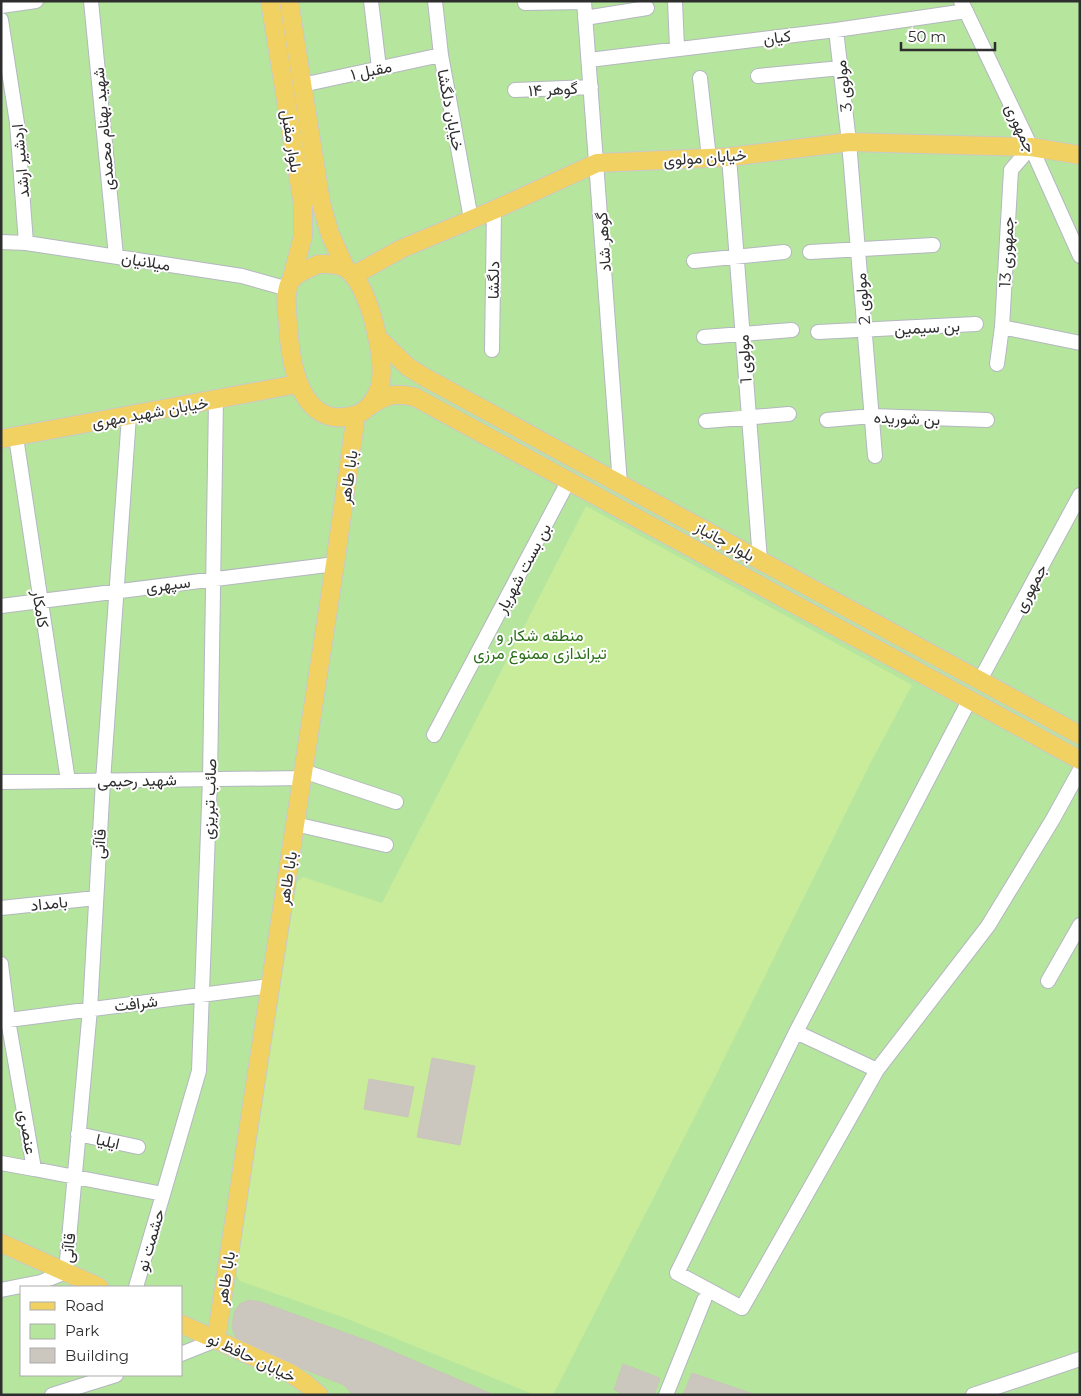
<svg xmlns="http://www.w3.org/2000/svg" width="1081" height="1396" font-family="Montserrat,Vazirmatn,sans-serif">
<rect width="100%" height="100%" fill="#efe9e1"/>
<path fill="#b6e59e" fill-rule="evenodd" d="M 1,1 L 1080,1 L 1080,1395 L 1,1395 ZM 21,1287 L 181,1287 L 181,1375 L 21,1375 Z"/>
<path fill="#c9ec9a" d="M 586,506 L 912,685 L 871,762 L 713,1081 L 553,1395 L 535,1395 L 345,1318 L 240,1281 L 235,1272 L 271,1037 L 297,882 L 303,877 L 382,903 Z"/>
<path fill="#cbc7bf" stroke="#cbc5ba" d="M 432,1058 L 475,1066 L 460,1145 L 417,1137 Z
M 369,1079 L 414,1087 L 408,1117 L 364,1109 Z
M 249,1300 L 261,1302 L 373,1343 L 494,1395 L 353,1395 L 344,1385 L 253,1349 L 237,1340 L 232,1328 L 234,1312 L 240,1304 Z
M 623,1364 L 660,1378 L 654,1395 L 619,1395 L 620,1392 L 614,1390 Z
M 692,1373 L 756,1395 L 683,1395 Z"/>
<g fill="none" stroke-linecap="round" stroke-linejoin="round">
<defs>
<path id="minor" d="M 91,1 L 116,256
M 371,1 L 379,68
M 435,1 L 441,55 L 471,219
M 584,1 L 620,484
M 675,1 L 677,48
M 961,1 L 1031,147 L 1080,256
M 525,3 L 584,2
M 1,6 L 36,1
M 585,18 L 647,8
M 1,20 L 17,123 L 26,243
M 836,30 L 849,142 L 875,456
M 589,60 L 836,30 L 966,11
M 758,76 L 841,68
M 700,78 L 709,158
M 302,85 L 441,55
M 515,90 L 591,87
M 729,157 L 760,560
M 1,242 L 26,243 L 242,276 L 288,289
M 810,252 L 933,245
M 694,261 L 784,252
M 1002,327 L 1080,343
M 818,332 L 976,324
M 704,337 L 792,330
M 492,350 L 494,210
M 997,364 L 1002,327 L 1011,170 L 1031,147
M 827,420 L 872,416 L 987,420
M 706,421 L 789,414
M 16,437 L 68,781
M 1,606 L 335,564
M 980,680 L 1080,495
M 434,735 L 569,480
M 303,771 L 396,802
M 1,782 L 302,778
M 295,824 L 386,845
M 1,908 L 96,898
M 1,964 L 8,1020 L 34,1169 L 163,1194
M 1048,981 L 1080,925
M 1,1021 L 270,986
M 796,1032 L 877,1070 L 742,1308 L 677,1273 L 796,1032 L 970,699
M 877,1070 L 988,926 L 1053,819 L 1080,770
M 78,1134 L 138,1147
M 1,1163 L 34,1169
M 136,1287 L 199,1071 L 210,779 L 216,400
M 1,1290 L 41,1282 L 66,1272 L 90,1009 L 103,781 L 129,416
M 181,1354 L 216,1340
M 52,1395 L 116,1375
M 666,1395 L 704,1300
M 973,1395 L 1080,1359"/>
<path id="major" d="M 270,1 L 303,205 L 303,236 L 291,281
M 289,1 L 321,203 L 330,234 L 345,267
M 319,264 C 327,264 337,263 345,268 C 368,281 385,355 381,380 C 380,394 368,412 355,415 C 300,431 290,362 288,324 C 287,312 284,294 290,282 C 295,273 310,268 319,264 Z
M 354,275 L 401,249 L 494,210 L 597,163 L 729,157 L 849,142 L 1031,147 L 1080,155
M 377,337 L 408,367 L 426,378 L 1080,735
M 368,407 C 386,395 394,392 415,397 L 1080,760
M 1,439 L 298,384
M 1,1243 L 99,1287
M 181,1324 L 290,1373 L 305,1383 L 319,1395
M 216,1340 L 335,564 L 356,415"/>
</defs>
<use href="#minor" stroke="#b4b7c1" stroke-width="16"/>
<use href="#major" stroke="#c9c9c9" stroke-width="20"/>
<use href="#minor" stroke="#fff" stroke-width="14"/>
<use href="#major" stroke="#f2d163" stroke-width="18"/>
</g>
<g text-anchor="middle" stroke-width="4" stroke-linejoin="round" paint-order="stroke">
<g font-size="16" fill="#2e2e2e" stroke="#fff">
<text transform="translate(777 37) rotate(-7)" y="6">کیان</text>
<text transform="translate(371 70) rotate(-12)" y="6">مقبل ۱</text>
<text transform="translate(843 86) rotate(-97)" y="6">مولوی 3</text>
<text transform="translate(553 89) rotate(-3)" y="6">گوهر ۱۴</text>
<text transform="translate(451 110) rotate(79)" y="6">خیابان دلگشا</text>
<text transform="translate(1021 128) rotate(65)" y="6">جمهوری</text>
<text transform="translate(103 129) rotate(-95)" y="6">شهید بهنام محمدی</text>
<text transform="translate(292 141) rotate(81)" y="6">بلوار مقبل</text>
<text transform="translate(705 157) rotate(-4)" y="6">خیابان مولوی</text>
<text transform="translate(20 161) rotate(-95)" y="6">اردشیر ارشد</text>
<text transform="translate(603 242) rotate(-94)" y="6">گوهر شاد</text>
<text transform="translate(1006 252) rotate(-87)" y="6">جمهوری 13</text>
<text transform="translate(146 261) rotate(9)" y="6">میلانیان</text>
<text transform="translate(493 280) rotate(-89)" y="6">دلگشا</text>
<text transform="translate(862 299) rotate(-95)" y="6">مولوی 2</text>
<text transform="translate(927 327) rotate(-3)" y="6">بن سیمین</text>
<text transform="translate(744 359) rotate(-94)" y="6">مولوی 1</text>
<text transform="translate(150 412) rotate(-10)" y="6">خیابان شهید مهری</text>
<text transform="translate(907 418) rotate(2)" y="6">بن شوریده</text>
<text transform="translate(348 477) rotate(-82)" y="6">بابا طاهر</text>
<text transform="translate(725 541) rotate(29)" y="6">بلوار جانباز</text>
<text transform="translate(523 568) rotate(-62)" y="6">بن بست شهریار</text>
<text transform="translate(168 584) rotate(-7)" y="6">سپهری</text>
<text transform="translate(1030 588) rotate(-62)" y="6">جمهوری</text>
<text transform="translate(41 609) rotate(81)" y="6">کامکار</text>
<text transform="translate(137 780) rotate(-1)" y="6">شهید رحیمی</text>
<text transform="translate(209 799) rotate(-88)" y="6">صائب تبریزی</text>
<text transform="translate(99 844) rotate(-87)" y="6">قاآنی</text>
<text transform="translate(287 878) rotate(-81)" y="6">بابا طاهر</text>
<text transform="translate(49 903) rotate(-6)" y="6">بامداد</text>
<text transform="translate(136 1003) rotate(-7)" y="6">شرافت</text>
<text transform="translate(28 1132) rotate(80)" y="6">عنصری</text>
<text transform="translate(108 1141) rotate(13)" y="6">ایلیا</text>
<text transform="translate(150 1240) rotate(-74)" y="6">حشمت نو</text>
<text transform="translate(68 1248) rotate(-85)" y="6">قاآنی</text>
<text transform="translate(225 1278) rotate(-81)" y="6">بابا طاهر</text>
<text transform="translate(252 1357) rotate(25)" y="6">خیابان حافظ نو</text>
</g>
<g font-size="16" fill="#2c6e1b" stroke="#fff">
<text x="540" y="641">منطقه شکار و<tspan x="540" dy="18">تیراندازی ممنوع مرزی</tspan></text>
</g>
</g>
<rect width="1081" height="1396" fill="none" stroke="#2e2e2e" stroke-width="5"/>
<rect x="20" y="1286" width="162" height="90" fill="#ffffff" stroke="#ababab"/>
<rect x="30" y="1302" width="25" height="8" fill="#f2d163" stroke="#ababab"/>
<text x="65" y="1311" font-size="15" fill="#2e2e2e">Road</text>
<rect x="30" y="1324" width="25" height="15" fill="#b6e59e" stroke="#ababab"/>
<text x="65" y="1336" font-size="15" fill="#2e2e2e">Park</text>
<rect x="30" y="1348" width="25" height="15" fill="#cbc7bf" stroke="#ababab"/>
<text x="65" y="1361" font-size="15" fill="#2e2e2e">Building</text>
<path d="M901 42v8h94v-8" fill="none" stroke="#2e2e2e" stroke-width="2.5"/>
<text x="908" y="42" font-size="15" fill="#2e2e2e" stroke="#ffffff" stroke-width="4" paint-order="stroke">50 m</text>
</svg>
